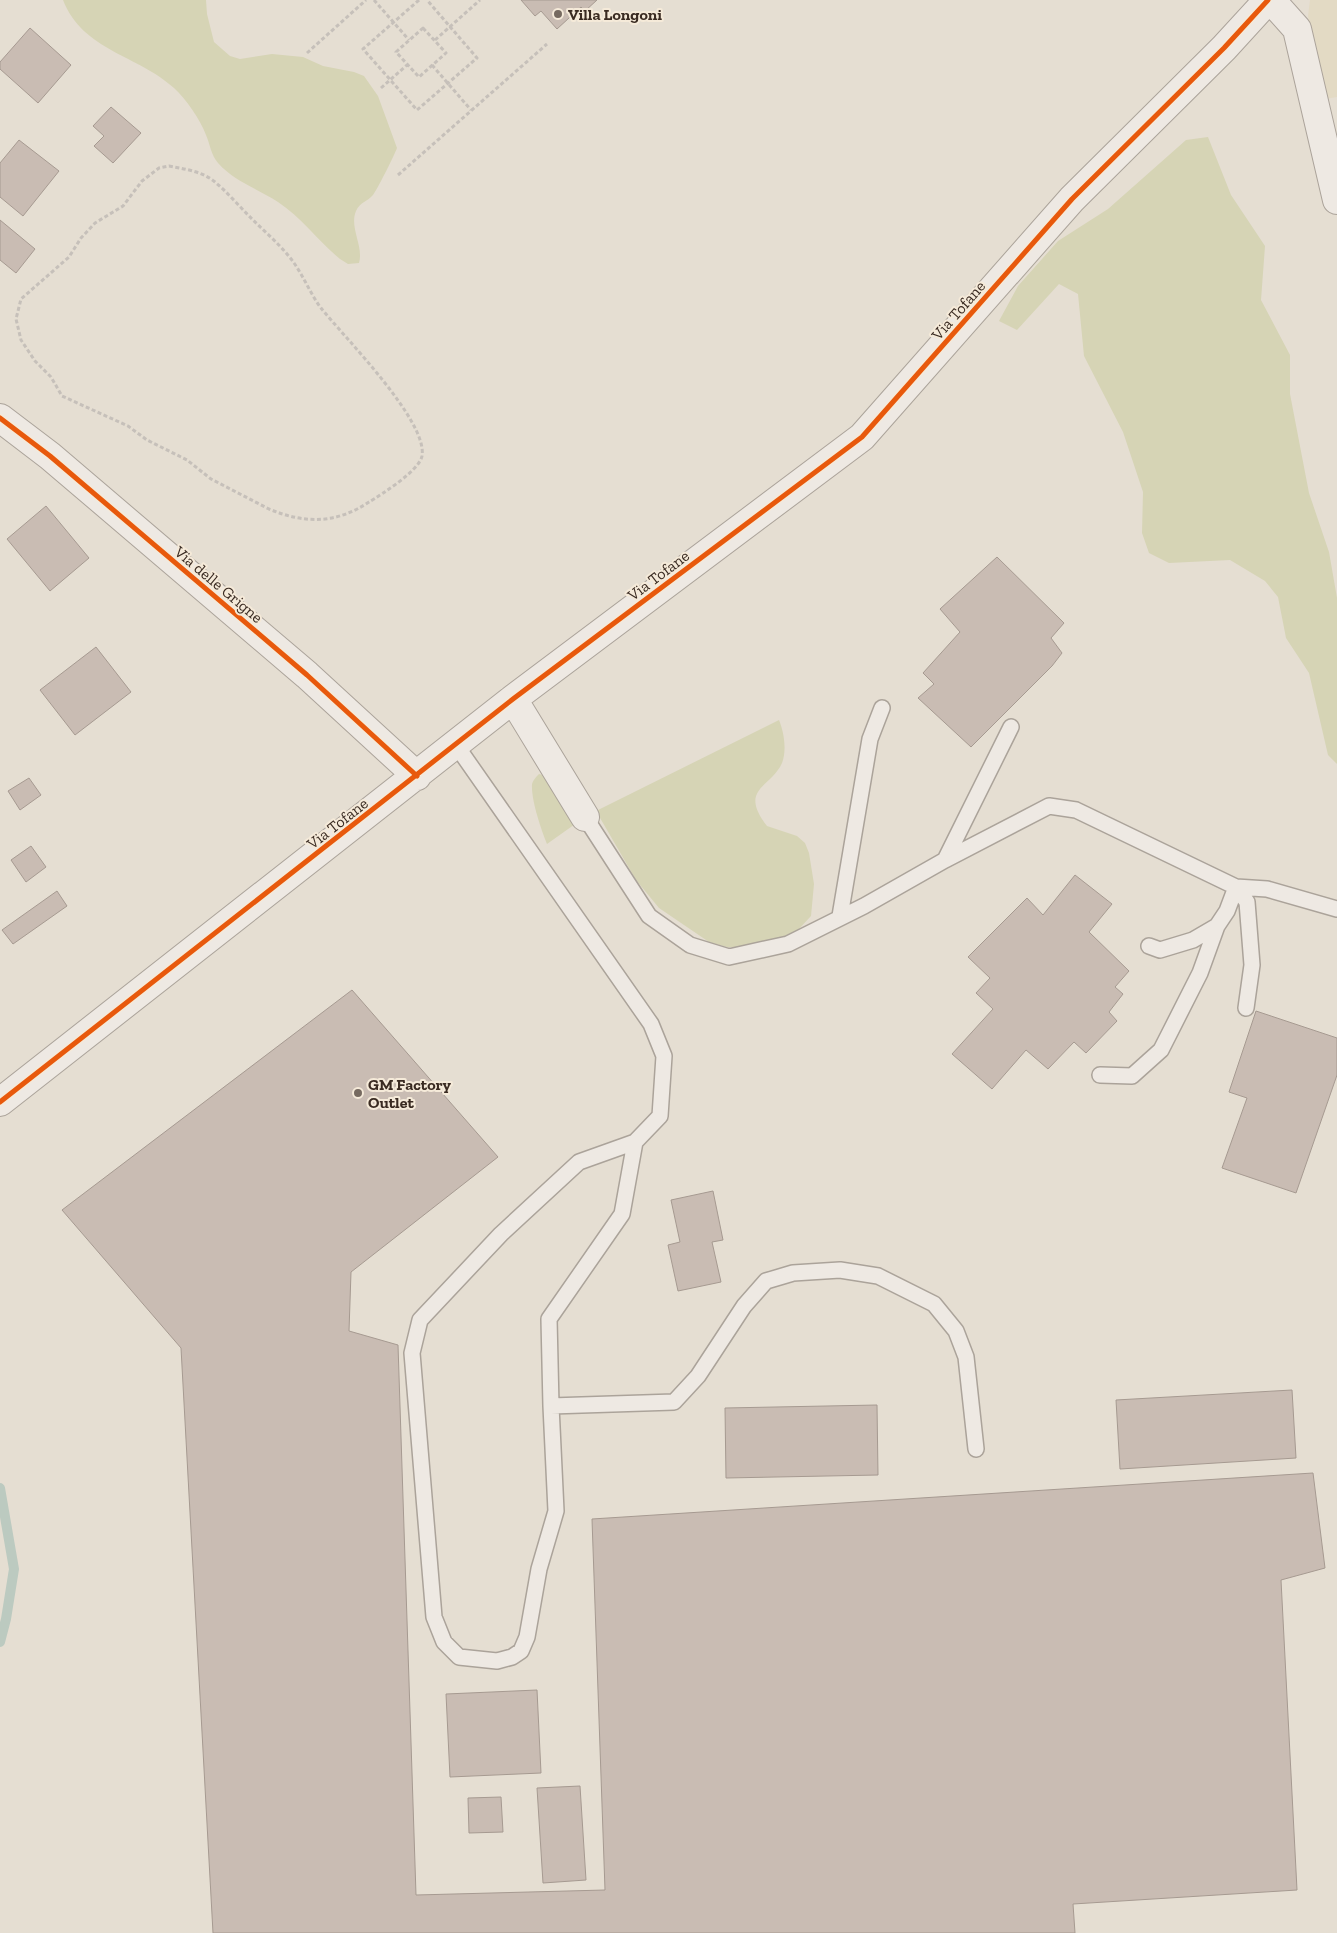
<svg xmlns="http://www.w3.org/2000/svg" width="1337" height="1933" font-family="'Zilla Slab',serif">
<rect width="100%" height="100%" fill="#e5ded2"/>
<path fill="#e3dac4" d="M 1310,0 L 1337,0 L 1337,97 L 1325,99 L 1308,16 Z"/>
<path fill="#d6d4b5" d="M 63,0 L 206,0 L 207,14 L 214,42 L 230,56 L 240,59 L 272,54 L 303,57 L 323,66 L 354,72 L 364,76 L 378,96 L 397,148 C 395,154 376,192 373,195 C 367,202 360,202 356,211 C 349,228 364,246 359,263 L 348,264 L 340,259 C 318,241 302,218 278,202 C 257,188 235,182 218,163 C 211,155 210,144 206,135 C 200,119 186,99 174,88 C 138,55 83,51 63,0 Z
M 1208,137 L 1231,195 L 1265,246 L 1261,300 L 1290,355 L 1290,394 L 1309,493 L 1329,552 L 1337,598 L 1337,764 L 1328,755 L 1309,673 L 1286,638 L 1278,597 L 1265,581 L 1230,560 L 1169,563 L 1149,553 L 1142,533 L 1143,492 L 1123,432 L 1084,356 L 1078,294 L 1059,284 L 1017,330 L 999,321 L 1018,286 L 1058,241 L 1108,209 L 1186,140 Z
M 779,720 C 784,732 787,750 782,763 C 771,788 738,788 767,826 L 797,836 L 805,843 L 809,853 L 814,884 L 811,916 L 797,931 L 778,940 L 738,947 L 727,947 L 709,942 L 659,908 L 636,880 L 596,811 Z
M 539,774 L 549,777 L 572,823 L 578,822 L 547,844 C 541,829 531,800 532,784 C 533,780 536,777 539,774 Z"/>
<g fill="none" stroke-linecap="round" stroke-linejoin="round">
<path stroke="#bccac0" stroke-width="10" d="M 0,1488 L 14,1569 L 6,1619 L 0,1642"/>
</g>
<path fill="#c9bcb3" stroke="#a69a91" d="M 521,0 L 597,0 L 585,11 L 581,7 L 557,29 L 541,11 L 535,16 Z
M 30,28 L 71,65 L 38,103 L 0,69 L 0,62 Z
M 111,107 L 141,133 L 113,163 L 94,146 L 104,136 L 93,126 Z
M 19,140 L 59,171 L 23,216 L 0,197 L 0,163 Z
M 0,220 L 35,249 L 16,273 L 0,260 Z
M 46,506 L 89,558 L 50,591 L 7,539 Z
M 997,557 L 1064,623 L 1051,638 L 1062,653 L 1052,666 L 971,747 L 918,698 L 934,684 L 923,673 L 960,632 L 940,609 Z
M 96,647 L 131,692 L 75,735 L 40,690 Z
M 29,778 L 41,795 L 20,810 L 8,791 Z
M 31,846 L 46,867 L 26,882 L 11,860 Z
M 1075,875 L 1112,904 L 1089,932 L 1129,971 L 1115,987 L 1123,994 L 1109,1012 L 1117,1021 L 1086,1053 L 1074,1042 L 1048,1069 L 1026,1050 L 992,1089 L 952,1054 L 993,1009 L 976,993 L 990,978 L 968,957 L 1027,898 L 1043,915 Z
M 57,891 L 67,906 L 13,944 L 2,930 Z
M 352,990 L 498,1157 L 351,1272 L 349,1331 L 398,1345 L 416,1895 L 605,1890 L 592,1519 L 1313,1473 L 1325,1568 L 1281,1580 L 1297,1890 L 1073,1904 L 1075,1933 L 213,1933 L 181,1348 L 62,1210 Z
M 1256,1011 L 1337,1038 L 1337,1075 L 1296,1193 L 1222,1168 L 1247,1098 L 1229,1092 Z
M 713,1191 L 723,1240 L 712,1242 L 721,1282 L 678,1291 L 668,1245 L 680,1242 L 671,1200 Z
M 1292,1390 L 1296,1458 L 1120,1469 L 1116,1400 Z
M 877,1405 L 878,1475 L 726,1478 L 725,1408 Z
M 537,1690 L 541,1773 L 450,1777 L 446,1694 Z
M 580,1786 L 586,1880 L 543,1883 L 537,1788 Z
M 501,1797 L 503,1832 L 469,1833 L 468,1798 Z"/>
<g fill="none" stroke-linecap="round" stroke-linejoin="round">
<defs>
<path id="service" d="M 456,745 L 651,1024 L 664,1056 L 660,1116 L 635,1142 L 579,1162 L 501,1234 L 420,1320 L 412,1353 L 434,1617 L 444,1642 L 459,1657 L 497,1661 L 512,1657 L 521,1651 L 527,1637 L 539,1569 L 556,1511 L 551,1406
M 585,817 L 649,916 L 690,945 L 729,957 L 788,944 L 864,906 L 945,860 L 1049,806 L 1076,810 L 1236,887 L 1247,902 L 1252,965 L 1246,1008
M 945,860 L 1011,727
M 1236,887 L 1267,889 L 1337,909
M 840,916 L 870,739 L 882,708
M 1149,946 L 1160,950 L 1193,940 L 1217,926 L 1227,911 L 1236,887
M 1100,1075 L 1132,1076 L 1161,1050 L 1200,973 L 1217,926
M 635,1142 L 622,1214 L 549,1319 L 551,1406 L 674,1402 L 698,1376 L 744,1306 L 766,1281 L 793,1273 L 840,1270 L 878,1276 L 934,1304 L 956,1331 L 966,1357 L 976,1449"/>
<path id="minor" d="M 1271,0 L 1297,29 L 1337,200
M 0,418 L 50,456 L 307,675 L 417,776
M 513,699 L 585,817
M 0,1102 L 513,699 L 862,437 L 1072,199 L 1224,48 L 1268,0"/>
</defs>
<use href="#service" stroke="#aba39a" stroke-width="18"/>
<use href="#minor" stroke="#aba39a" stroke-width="30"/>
<path stroke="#c6c0ba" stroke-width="3" stroke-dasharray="4 2.5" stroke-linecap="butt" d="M 374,0 L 409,40
M 419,0 L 363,49 L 417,110 L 477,58 L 427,0
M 423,28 L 446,53 L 419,77 L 396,52 Z
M 435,40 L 480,0
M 307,53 L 366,0
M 432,65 L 471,110
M 381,88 L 407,65
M 169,166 C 184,169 202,171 215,182 C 228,193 240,207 252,219 C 266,233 282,246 294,263 C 304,277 311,295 321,308 C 344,337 428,421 422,456 C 419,471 382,494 369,502 C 336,524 305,524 269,509 L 211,479 L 187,460 L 147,440 L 128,426 L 62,396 L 51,377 L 35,361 L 21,340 L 16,319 L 21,299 L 69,257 L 81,238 L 95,223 L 123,206 L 142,181 L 159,168 Z
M 398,175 L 547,44"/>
<use href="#service" stroke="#eee9e3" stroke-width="15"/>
<use href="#minor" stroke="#eee9e3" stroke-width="28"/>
<defs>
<path id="cycleway" d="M 0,418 L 50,456 L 307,675 L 417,776
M 0,1102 L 513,699 L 862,437 L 1072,199 L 1224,48 L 1268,0"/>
</defs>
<use href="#cycleway" stroke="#f5ead9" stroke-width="8"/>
<use href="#cycleway" stroke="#e8590c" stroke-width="5"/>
</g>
<g fill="#766a60" stroke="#f5ead9" stroke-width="2">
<circle cx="558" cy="14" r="5"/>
<circle cx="358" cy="1093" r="5"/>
</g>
<g text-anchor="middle" stroke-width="4" stroke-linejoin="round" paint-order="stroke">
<g font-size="16" font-weight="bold" fill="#3a2b22" stroke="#f5ead9" text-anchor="start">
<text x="568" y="20">Villa Longoni</text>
<text x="368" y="1090">GM Factory<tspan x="368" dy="18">Outlet</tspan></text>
</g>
<g font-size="16" fill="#3a2b22" stroke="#f5ead9">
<text transform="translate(958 310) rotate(-49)" y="6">Via Tofane</text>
<text transform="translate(658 575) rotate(-37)" y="6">Via Tofane</text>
<text transform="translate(219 584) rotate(40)" y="6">Via delle Grigne</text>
<text transform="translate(337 823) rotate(-38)" y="6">Via Tofane</text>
</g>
</g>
</svg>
